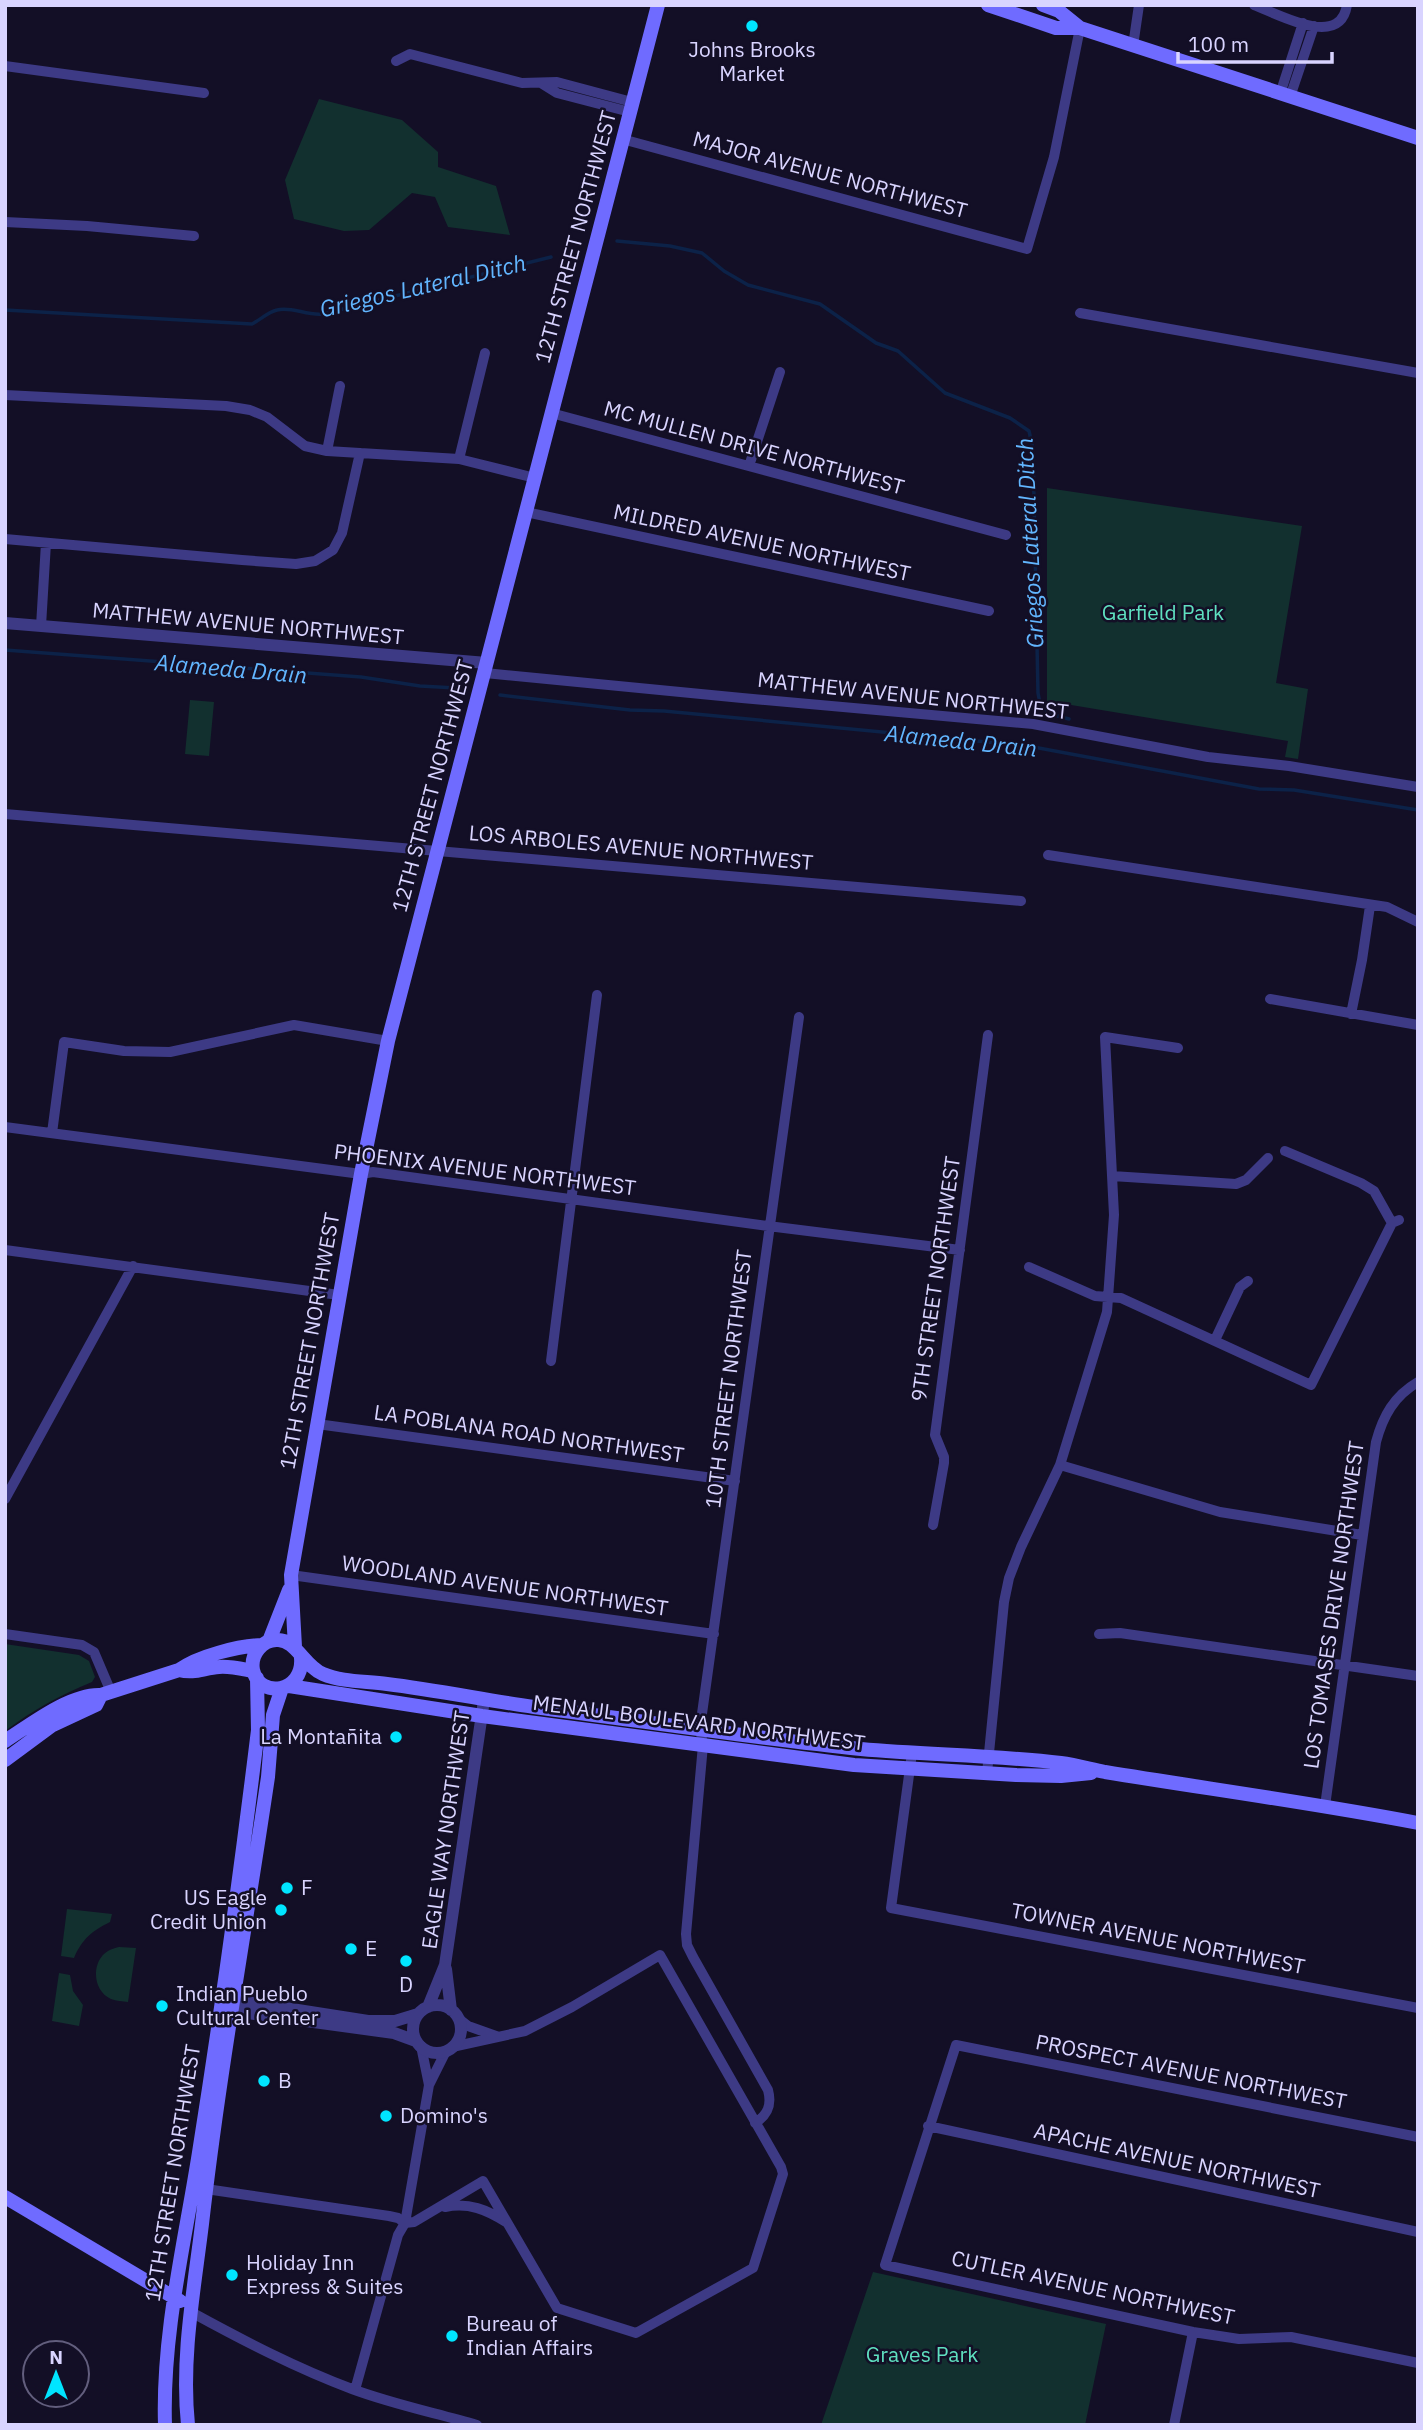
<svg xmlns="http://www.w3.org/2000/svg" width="1423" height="2430" font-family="'IBM Plex Sans',sans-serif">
<rect width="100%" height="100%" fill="#130f26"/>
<path fill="#12302f" d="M 319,99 L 402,120 L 438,152 L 438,167 L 496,186 L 510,235 L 448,227 L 435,197 L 412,193 L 369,230 L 344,231 L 294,219 L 285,180 Z
M 1047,488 L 1302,526 L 1276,683 L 1308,689 L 1298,759 L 1285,757 L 1288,741 L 1047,701 Z
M 190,700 L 214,702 L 209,756 L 185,754 Z
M 5,1644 L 79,1655 L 89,1661 L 95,1677 L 92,1682 C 60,1695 33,1710 5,1731 Z
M 67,1909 L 112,1914 L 110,1922 C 92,1931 82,1939 74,1958 L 61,1956 Z
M 119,1947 L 136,1948 L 128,2002 C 123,2001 116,2001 111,1999 C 92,1991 91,1961 108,1951 C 111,1949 115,1948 119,1947 Z
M 59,1973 L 70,1975 L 73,1991 L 83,2005 L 79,2026 L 52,2021 Z
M 873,2272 L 1106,2324 L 1085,2425 L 821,2425 Z"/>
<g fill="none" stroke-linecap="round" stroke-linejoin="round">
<path stroke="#0c2248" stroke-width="3.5" d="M 617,241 L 670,246 L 702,253 L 724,271 L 748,285 L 820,304 L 876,343 L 898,351 L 945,393 L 1010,418 L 1029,431 L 1033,449 L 1038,693 L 1041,709 L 1050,714 L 1069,719
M 5,310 L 252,324 C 260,320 268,312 277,310 C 291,306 307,316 323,314 L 551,257
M 5,650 L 361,677 L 420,686 L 456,688
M 500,695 L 630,710 L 664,711 L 1028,746 L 1259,789 L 1294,790 L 1418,810"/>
<path stroke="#3d3a85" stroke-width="10" d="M 1254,5 C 1280,15 1340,49 1347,5
M 1133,46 L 1139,5
M 396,61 L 410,54 L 522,83 L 557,82 L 632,102
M 5,66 L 204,93
M 541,83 L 557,93 L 630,112
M 1280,94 L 1303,23
M 1290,97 L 1314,26
M 622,139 L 1027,249 L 1054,157 L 1080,28
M 5,222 L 87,226 L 194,236
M 1080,313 L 1418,373
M 5,395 L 226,406 L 250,410 L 267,417 L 305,446 L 327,451 L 459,459 L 535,478
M 551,413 L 1006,535
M 327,451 L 340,386
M 459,459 L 485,353
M 749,466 L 780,372
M 526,512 L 989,611
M 5,539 L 242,560 L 296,564 L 315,561 L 333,550 L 342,533 L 360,453
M 41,626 L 46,543
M 485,673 L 742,698 L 1033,724 L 1208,757 L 1289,766 L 1418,787
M 5,814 L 1021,901
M 1048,855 L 1387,907 L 1418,922
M 1270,999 L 1418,1025
M 1351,1014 L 1362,960 L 1370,906
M 5,1127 L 361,1174 L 373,1172 L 768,1226 L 960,1250
M 52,1133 L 64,1042 L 124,1051 L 170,1052 L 294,1025 L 388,1041
M 1285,1151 L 1361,1183 L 1374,1191 L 1392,1223
M 1112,1176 L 1236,1184 L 1246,1180 L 1268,1158
M 5,1250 L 339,1295
M 1029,1267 L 1095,1296 L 1121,1298 L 1311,1385 L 1392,1223 L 1399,1220
M 1215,1340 L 1240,1287 L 1248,1281
M 551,1361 L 597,995
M 317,1424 L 735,1481
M 1060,1465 L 1220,1512 L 1362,1535
M 5,1499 L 133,1266
M 933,1525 L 944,1463 L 944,1457 L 935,1435 L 988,1035
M 291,1575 L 714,1634
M 5,1634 L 82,1645 L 94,1652 L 111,1692
M 1099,1634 L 1120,1633 L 1418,1676
M 912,1753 L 891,1908 L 1418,2008
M 987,1773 L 1004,1602 L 1009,1578 L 1021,1547 L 1060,1465 L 1107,1312 L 1114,1215 L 1105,1037 L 1178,1048
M 1325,1806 L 1376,1442 C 1383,1416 1394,1396 1418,1382
M 459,2019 L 468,2026 L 496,2036
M 421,2046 L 429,2085
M 755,2123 C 768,2115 772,2105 768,2090 L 693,1957 L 687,1945 L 686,1934 L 703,1745 L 700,1728 L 799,1017
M 928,2126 L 1418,2232
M 1418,2137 L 956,2045 L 885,2265 L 1193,2332 L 1239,2339 L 1291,2337 L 1418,2363
M 206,2189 L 389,2216 L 398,2218 L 405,2223 L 414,2222 L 483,2181 L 557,2308 L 636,2333 L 753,2268 L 783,2174 L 781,2167 L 660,1955 L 572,2007 L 525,2031 L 452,2047
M 445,2207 C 469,2202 487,2210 506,2222
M 191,2312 C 244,2341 296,2368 352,2389 C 392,2404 436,2413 477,2425
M 355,2390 L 398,2235 L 405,2223 L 429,2085 L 446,2051
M 1174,2425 L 1193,2332"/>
<path stroke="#3d3a85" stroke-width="12" d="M 5,623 L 487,663
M 446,1969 L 451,2010
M 224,2003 L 234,2000 L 368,2021 L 395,2021 L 418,2014
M413 2029a24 24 0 1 1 48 0a24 24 0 1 1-48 0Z
M 224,2006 L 232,2011 L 394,2033 L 416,2041
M 428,2007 L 445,1965 L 484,1700"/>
<path stroke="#6f6bff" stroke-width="14" d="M 988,5 L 1056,28 L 1080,28 L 1418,138
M 1043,5 L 1059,11 L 1080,28
M 269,1641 L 289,1590
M 295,1647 L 291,1575 L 361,1174 L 388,1041 L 658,5
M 301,1658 C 304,1692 260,1700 253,1670 C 250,1654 263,1639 278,1640 C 296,1640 304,1666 323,1674 C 342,1682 366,1681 387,1684 C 436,1690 485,1700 534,1707 C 643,1721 752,1738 861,1749 C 927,1755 995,1755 1061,1763 C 1076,1765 1090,1769 1105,1772 C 1209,1789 1314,1803 1418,1823
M 179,1670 C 194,1674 204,1668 219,1667 C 230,1666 242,1669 253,1671
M 289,1686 L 482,1716 L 854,1765 L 1016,1775 L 1061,1776 L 1091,1773
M 5,1741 C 30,1725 71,1693 101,1695 L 179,1670 C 198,1656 238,1646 262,1645
M 5,1760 L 51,1726 L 96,1705 L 101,1695
M 5,2197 L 180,2301
M 165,2425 C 162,2331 186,2238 200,2146 C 222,2008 241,1869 258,1730 L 257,1678
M 188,2425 C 181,2358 194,2290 202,2224 C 219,2074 246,1926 268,1777 L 273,1715 L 282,1688"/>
</g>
<g fill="#00e5ff" stroke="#130f26" stroke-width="2.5">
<circle cx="752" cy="26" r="7"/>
<circle cx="396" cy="1737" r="7"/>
<circle cx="287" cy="1888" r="7"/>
<circle cx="281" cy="1910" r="7"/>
<circle cx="351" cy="1949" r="7"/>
<circle cx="406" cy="1961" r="7"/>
<circle cx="162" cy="2006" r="7"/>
<circle cx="264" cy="2081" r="7"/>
<circle cx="386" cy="2116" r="7"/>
<circle cx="232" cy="2275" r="7"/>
<circle cx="452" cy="2336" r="7"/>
</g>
<g text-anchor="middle" stroke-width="5" stroke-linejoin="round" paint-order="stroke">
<g font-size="21" fill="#d9d4ff" stroke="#130f26" text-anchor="start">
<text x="752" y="57" text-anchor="middle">Johns Brooks<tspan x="752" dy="24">Market</tspan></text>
<text x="382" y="1744" text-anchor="end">La Montañita</text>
<text x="301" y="1895">F</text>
<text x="267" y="1905" text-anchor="end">US Eagle<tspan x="267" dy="24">Credit Union</tspan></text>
<text x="365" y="1956">E</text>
<text x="406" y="1992" text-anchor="middle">D</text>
<text x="176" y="2001">Indian Pueblo<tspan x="176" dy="24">Cultural Center</tspan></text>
<text x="278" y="2088">B</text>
<text x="400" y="2123">Domino's</text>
<text x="246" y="2270">Holiday Inn<tspan x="246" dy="24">Express &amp; Suites</tspan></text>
<text x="466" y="2331">Bureau of<tspan x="466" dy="24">Indian Affairs</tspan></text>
</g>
<g font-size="21" fill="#d9d4ff" stroke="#130f26">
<text transform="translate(830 175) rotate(15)" y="7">MAJOR AVENUE NORTHWEST</text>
<text transform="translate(576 237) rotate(-75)" y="7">12TH STREET NORTHWEST</text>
<text transform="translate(754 448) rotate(15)" y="7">MC MULLEN DRIVE NORTHWEST</text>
<text transform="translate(762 543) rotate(12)" y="7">MILDRED AVENUE NORTHWEST</text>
<text transform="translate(248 624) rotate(5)" y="7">MATTHEW AVENUE NORTHWEST</text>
<text transform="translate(913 696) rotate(6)" y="7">MATTHEW AVENUE NORTHWEST</text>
<text transform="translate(433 786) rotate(-75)" y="7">12TH STREET NORTHWEST</text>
<text transform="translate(641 848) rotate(5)" y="7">LOS ARBOLES AVENUE NORTHWEST</text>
<text transform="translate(485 1170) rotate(7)" y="7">PHOENIX AVENUE NORTHWEST</text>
<text transform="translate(936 1279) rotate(-82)" y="7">9TH STREET NORTHWEST</text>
<text transform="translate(310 1341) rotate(-80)" y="7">12TH STREET NORTHWEST</text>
<text transform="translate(729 1379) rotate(-83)" y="7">10TH STREET NORTHWEST</text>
<text transform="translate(529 1434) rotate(8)" y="7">LA POBLANA ROAD NORTHWEST</text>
<text transform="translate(505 1586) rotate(8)" y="7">WOODLAND AVENUE NORTHWEST</text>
<text transform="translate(1334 1605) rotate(-82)" y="7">LOS TOMASES DRIVE NORTHWEST</text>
<text transform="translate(699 1723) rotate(7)" y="7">MENAUL BOULEVARD NORTHWEST</text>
<text transform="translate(446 1830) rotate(-82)" y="7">EAGLE WAY NORTHWEST</text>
<text transform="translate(1158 1939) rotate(11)" y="7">TOWNER AVENUE NORTHWEST</text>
<text transform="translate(1191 2072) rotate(11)" y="7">PROSPECT AVENUE NORTHWEST</text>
<text transform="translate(1177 2161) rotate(12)" y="7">APACHE AVENUE NORTHWEST</text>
<text transform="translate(173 2173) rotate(-81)" y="7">12TH STREET NORTHWEST</text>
<text transform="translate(1093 2288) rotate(12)" y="7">CUTLER AVENUE NORTHWEST</text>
</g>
<g font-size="21" fill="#5fe0c0" stroke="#130f26">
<text x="1163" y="620">Garfield Park</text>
<text x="922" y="2362">Graves Park</text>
</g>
<g font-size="23" font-style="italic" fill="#62b6ff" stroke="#130f26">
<text transform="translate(423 286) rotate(-13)" y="8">Griegos Lateral Ditch</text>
<text transform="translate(1030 543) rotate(-93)" y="8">Griegos Lateral Ditch</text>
<text transform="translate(231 669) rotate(5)" y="8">Alameda Drain</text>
<text transform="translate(961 741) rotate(6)" y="8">Alameda Drain</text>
</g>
</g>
<rect width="1423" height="2430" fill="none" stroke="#d9d4ff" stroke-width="14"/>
<g transform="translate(56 2374)"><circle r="33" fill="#130f26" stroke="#625e7d" stroke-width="2"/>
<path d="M0-5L12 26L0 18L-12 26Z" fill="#00e5ff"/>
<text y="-10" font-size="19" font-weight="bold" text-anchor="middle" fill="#d9d4ff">N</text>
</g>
<path d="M1178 52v10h154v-10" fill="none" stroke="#d9d4ff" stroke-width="3.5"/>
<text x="1188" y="52" font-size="21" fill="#d9d4ff" stroke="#130f26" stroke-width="5" paint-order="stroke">100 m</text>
</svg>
